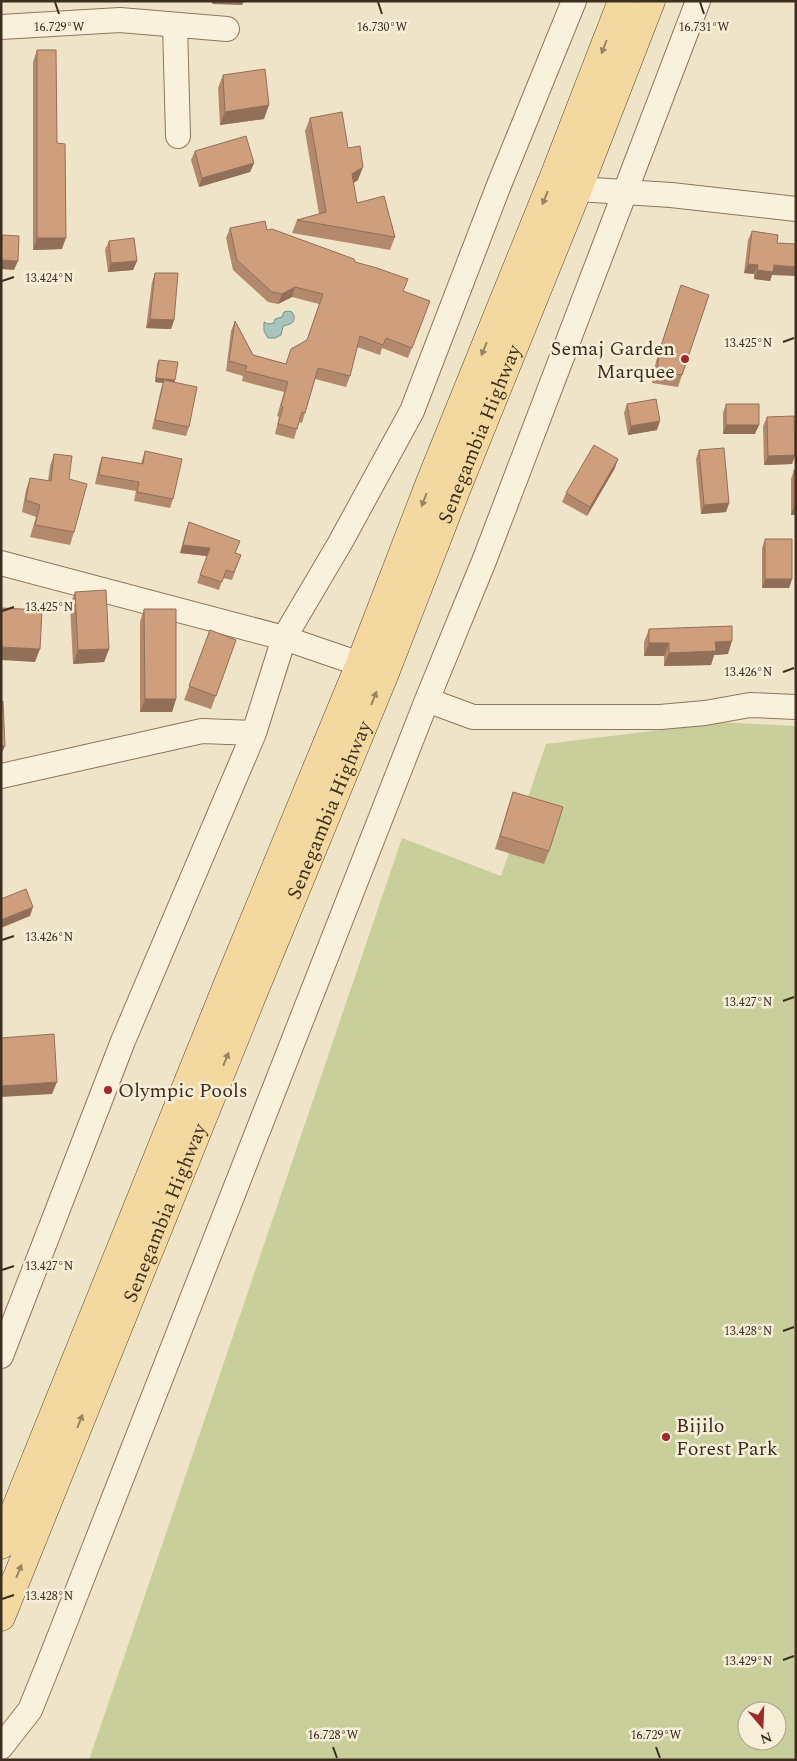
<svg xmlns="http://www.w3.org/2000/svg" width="797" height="1761" font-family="Spectral,serif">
<rect width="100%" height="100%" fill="#f0e4c8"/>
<path fill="#c9cf9b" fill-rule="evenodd" d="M 717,722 L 796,726 L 796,1760 L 89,1760 L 402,838 L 501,876 L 546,744 L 716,723 ZM 747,1711 L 777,1711 L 777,1741 L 747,1741 Z"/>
<path fill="#a9c4bc" stroke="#6f938a" d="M 288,311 L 292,312 L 294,316 C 295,324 290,324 283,326 L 281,335 L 275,338 L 268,338 L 264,331 L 264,322 L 268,324 L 274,323 L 275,319 L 282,317 L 284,312 Z"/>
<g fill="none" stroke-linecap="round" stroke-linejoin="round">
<defs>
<path id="minor" d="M 175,25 L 178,136
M 1,27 L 120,20 L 227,29
M 578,189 L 671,195 L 796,209
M 1,563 L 284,638 L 360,664
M 427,700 L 473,717 L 660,717 L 705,713 L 750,705 L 796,707
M 1,776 L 202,731 L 254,733
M 1,1356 L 123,1041 L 254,733 L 284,638 L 340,543 L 412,411 L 499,185 L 574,1
M 1,1747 L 30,1710 L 49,1663 L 427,700 L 484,561 L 698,1"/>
<g id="major">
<path d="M 1,1545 L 229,981 L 360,664 L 431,480 L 553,179 L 622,1"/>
<path id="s1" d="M 1,1617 L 254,991 L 385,673 L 456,490 L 578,189 L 651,1"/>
</g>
</defs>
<use href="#minor" stroke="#8d765c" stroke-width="26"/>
<use href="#major" stroke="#5b4430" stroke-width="29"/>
<use href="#minor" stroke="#faf1dc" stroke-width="24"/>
<use href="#major" stroke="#f3d9a0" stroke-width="28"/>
</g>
<path fill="#b2896c" d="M 37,50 L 57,143 L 62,249 L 33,250 L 33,62 Z
M 223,75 L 264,119 L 220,125 L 218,88 Z
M 310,118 L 348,148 L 358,180 L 353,183 L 357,203 L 395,237 L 390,250 L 292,233 L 297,220 L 319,214 L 305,131 Z
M 195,151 L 254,163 L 250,172 L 199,187 L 191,160 Z
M 230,228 L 267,230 L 355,262 L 403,291 L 430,301 L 408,358 L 382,348 L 380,355 L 357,347 L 350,376 L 346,387 L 315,379 L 305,413 L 302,423 L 299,422 L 294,439 L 275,434 L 279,417 L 277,416 L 284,392 L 242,381 L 243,376 L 226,371 L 231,331 L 235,321 L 253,355 L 286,364 L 291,349 L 307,340 L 319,304 L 292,297 L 278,304 L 268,302 L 233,270 L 226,238 Z
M 752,231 L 772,275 L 770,281 L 754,279 L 754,274 L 744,273 L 748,240 Z
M 109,241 L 137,261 L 133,270 L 108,272 L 105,250 Z
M 155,273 L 174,320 L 171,329 L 146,328 L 152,282 Z
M 709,295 L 678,387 L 652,383 L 656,361 L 677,297 Z
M 159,360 L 175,382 L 189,427 L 186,436 L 152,429 L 161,389 L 163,383 L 155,382 L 157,364 Z
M 627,404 L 657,430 L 628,435 L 624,413 Z
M 726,404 L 755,434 L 723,434 L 723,413 Z
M 767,417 L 795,455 L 792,464 L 764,465 L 763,426 Z
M 699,450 L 729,503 L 726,512 L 701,514 L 696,459 Z
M 145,451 L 173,499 L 170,508 L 134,501 L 136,491 L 95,484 L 99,466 L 102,457 L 141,463 Z
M 54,454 L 69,479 L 74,532 L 70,545 L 30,537 L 36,517 L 22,512 L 26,490 L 30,478 L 48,481 L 50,466 Z
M 615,468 L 587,516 L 562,502 L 566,493 Z
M 794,470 L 796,470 L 796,515 L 791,515 L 791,479 Z
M 189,522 L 236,553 L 241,555 L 232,580 L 223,578 L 219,590 L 197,583 L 207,556 L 180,553 L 186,530 Z
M 765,539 L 792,579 L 789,588 L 762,588 L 762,548 Z
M 75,592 L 109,649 L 104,662 L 73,664 L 70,605 Z
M 144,609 L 176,699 L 172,712 L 140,712 L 140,622 Z
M 649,629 L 728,654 L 714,655 L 711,665 L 664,666 L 664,656 L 644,656 L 644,642 Z
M 210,630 L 236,640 L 211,709 L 184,700 Z
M 513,792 L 549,851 L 544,864 L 495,849 Z"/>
<path fill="#916f58" d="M 213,1 L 244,1 L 242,5 L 212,4 Z
M 269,105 L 264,119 L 220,125 L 225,112 Z
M 254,163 L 250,172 L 199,187 L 202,178 Z
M 363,167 L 358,180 L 347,187 L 352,174 Z
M 37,238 L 66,238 L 62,249 L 33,250 Z
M 1,260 L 18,261 L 14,270 L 1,269 Z
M 137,261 L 133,270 L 108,272 L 111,263 Z
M 748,264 L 758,265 L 754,274 L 744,273 Z
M 774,265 L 796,267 L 796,276 L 772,275 L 770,281 L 754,279 L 757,270 Z
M 295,287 L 292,297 L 278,304 L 282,294 Z
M 150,319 L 174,320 L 171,329 L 146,328 Z
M 156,378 L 175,380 L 174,385 L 164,380 L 163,383 L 155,382 Z
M 660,421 L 657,430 L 628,435 L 631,426 Z
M 726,425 L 759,425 L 755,434 L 723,434 Z
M 795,455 L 792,464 L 764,465 L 768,456 Z
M 618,459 L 615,468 L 587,516 L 590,507 Z
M 729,503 L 726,512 L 701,514 L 704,505 Z
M 794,506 L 796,506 L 796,515 L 791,515 Z
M 183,545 L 210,548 L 207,556 L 180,553 Z
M 765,579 L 792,579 L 789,588 L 762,588 Z
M 732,641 L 728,654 L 714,655 L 711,665 L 664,666 L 669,653 L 715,642 Z
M 649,643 L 669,643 L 664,656 L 644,656 Z
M 1,647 L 40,649 L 35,662 L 1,660 Z
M 109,649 L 104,662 L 73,664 L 78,650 Z
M 145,699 L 176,699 L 172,712 L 140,712 Z
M 1,746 L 5,746 L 1,755 Z
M 33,907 L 30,916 L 1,928 L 1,920 Z
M 57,1082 L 52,1094 L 1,1097 L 1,1086 Z"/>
<path fill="#cf9f7d" stroke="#916f58" d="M 37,50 L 56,50 L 57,143 L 65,144 L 66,238 L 37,238 Z
M 265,69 L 269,105 L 225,112 L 223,75 Z
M 342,112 L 348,148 L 360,146 L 363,167 L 352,174 L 357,203 L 384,196 L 395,237 L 297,220 L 326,212 L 310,118 Z
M 246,136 L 254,163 L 202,178 L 195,151 Z
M 265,221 L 267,230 L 272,229 L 354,259 L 355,262 L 377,268 L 408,279 L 403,291 L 430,301 L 412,348 L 386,338 L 383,345 L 360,336 L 350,376 L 318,368 L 305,413 L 302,412 L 297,429 L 278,424 L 283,407 L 281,406 L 288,382 L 245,371 L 247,366 L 229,361 L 235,321 L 253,355 L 286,364 L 291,349 L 307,340 L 323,294 L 295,287 L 282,294 L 272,292 L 237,260 L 230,228 Z
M 752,231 L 778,235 L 777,243 L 796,244 L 796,267 L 774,265 L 773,272 L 757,270 L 758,265 L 748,264 Z
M 2,235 L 19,236 L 18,261 L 1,260 Z
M 134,238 L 137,261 L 111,263 L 109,241 Z
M 155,273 L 178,273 L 174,320 L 150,319 Z
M 681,285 L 709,295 L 682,375 L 657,371 L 660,349 Z
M 159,360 L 178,362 L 175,380 L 156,378 Z
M 164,380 L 197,387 L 189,427 L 155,420 Z
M 656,399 L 660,421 L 631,426 L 627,404 Z
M 726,404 L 759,404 L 759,425 L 726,425 Z
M 794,416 L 795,455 L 768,456 L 767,417 Z
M 594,445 L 618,459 L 590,507 L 566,493 Z
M 724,448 L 729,503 L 704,505 L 699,450 Z
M 145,451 L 182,459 L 173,499 L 137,492 L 139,482 L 99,475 L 102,457 L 143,464 Z
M 54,454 L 72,456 L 69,479 L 87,484 L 74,532 L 35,525 L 40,505 L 26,500 L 30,478 L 51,481 Z
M 794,470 L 796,470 L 796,506 L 794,506 Z
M 189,522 L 240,541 L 235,553 L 241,555 L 234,572 L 226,570 L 222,582 L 200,575 L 210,548 L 183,545 Z
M 765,539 L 792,539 L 792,579 L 765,579 Z
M 106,590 L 109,649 L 78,650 L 75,592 Z
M 1,608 L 42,610 L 40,649 L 1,647 Z
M 144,609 L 176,609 L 176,699 L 145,699 Z
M 732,626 L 732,641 L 715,642 L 716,651 L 669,653 L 669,643 L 649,643 L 649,629 Z
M 210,630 L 236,640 L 216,696 L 189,686 Z
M 1,701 L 3,701 L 5,746 L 1,746 Z
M 513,792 L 563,807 L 549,851 L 500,836 Z
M 26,889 L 33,907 L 1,920 L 1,899 Z
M 54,1034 L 57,1082 L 1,1086 L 1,1038 Z"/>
<defs><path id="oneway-solid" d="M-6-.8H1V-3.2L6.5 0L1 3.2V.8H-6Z" transform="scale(1.25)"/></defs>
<g fill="#988460">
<use href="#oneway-solid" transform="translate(604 47) rotate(111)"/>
<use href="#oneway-solid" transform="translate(545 198) rotate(112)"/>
<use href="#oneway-solid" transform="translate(484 349) rotate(112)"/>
<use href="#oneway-solid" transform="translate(424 500) rotate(111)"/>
<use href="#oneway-solid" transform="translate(374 698) rotate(-68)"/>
<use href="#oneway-solid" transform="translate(226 1059) rotate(-68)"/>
<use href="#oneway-solid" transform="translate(80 1421) rotate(-68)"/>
<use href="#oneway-solid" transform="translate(19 1571) rotate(-68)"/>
</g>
<path fill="none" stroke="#3d2e20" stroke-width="2" d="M 55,2 L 59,14M 378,2 L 382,14M 700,2 L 704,14M 2,281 L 14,277M 783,342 L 794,338M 2,611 L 14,607M 783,672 L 794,668M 2,940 L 14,936M 783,1001 L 794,997M 2,1270 L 14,1266M 783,1331 L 794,1327M 2,1599 L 14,1595M 783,1660 L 794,1656M 333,1747 L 337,1758M 656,1747 L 660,1758"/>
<g fill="#9e2a2b" stroke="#f7eed8" stroke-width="2">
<circle cx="685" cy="359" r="5"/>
<circle cx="108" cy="1090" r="5"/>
<circle cx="666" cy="1437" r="5"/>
</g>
<g text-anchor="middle" stroke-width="5" stroke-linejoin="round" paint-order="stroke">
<g font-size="20" fill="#3d2e20" stroke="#f7eed8" text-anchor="start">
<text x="675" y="355" text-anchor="end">Semaj Garden<tspan x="675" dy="23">Marquee</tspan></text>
<text x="118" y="1097">Olympic Pools</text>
<text x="676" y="1432">Bijilo<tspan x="676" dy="23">Forest Park</tspan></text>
</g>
<g font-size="20" fill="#3d2e20" stroke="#f7eed8">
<text dy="7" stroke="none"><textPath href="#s1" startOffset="1276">Senegambia Highway</textPath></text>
<text dy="7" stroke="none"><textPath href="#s1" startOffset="871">Senegambia Highway</textPath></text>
<text dy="7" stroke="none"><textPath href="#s1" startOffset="436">Senegambia Highway</textPath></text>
</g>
</g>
<g font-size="12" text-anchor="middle" fill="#3d2e20" stroke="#f7eed8" stroke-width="5" stroke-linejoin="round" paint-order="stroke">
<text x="382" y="31">16.730°W</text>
<text x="704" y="31">16.731°W</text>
<text x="59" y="31">16.729°W</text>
<text x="49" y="282">13.424°N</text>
<text x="748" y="347">13.425°N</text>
<text x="49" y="611">13.425°N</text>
<text x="748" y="676">13.426°N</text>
<text x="49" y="941">13.426°N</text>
<text x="748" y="1006">13.427°N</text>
<text x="49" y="1270">13.427°N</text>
<text x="748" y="1335">13.428°N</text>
<text x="49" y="1600">13.428°N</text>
<text x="748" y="1665">13.429°N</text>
<text x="333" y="1739">16.728°W</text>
<text x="656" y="1739">16.729°W</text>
</g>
<rect width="797" height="1761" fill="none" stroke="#3d2e20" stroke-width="5"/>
<g transform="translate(762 1726) rotate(161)"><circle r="24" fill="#f7eed8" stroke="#ada18e"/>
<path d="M0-4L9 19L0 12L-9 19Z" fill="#9e2a2b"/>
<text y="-8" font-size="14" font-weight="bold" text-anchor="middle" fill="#3d2e20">N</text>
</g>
</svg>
